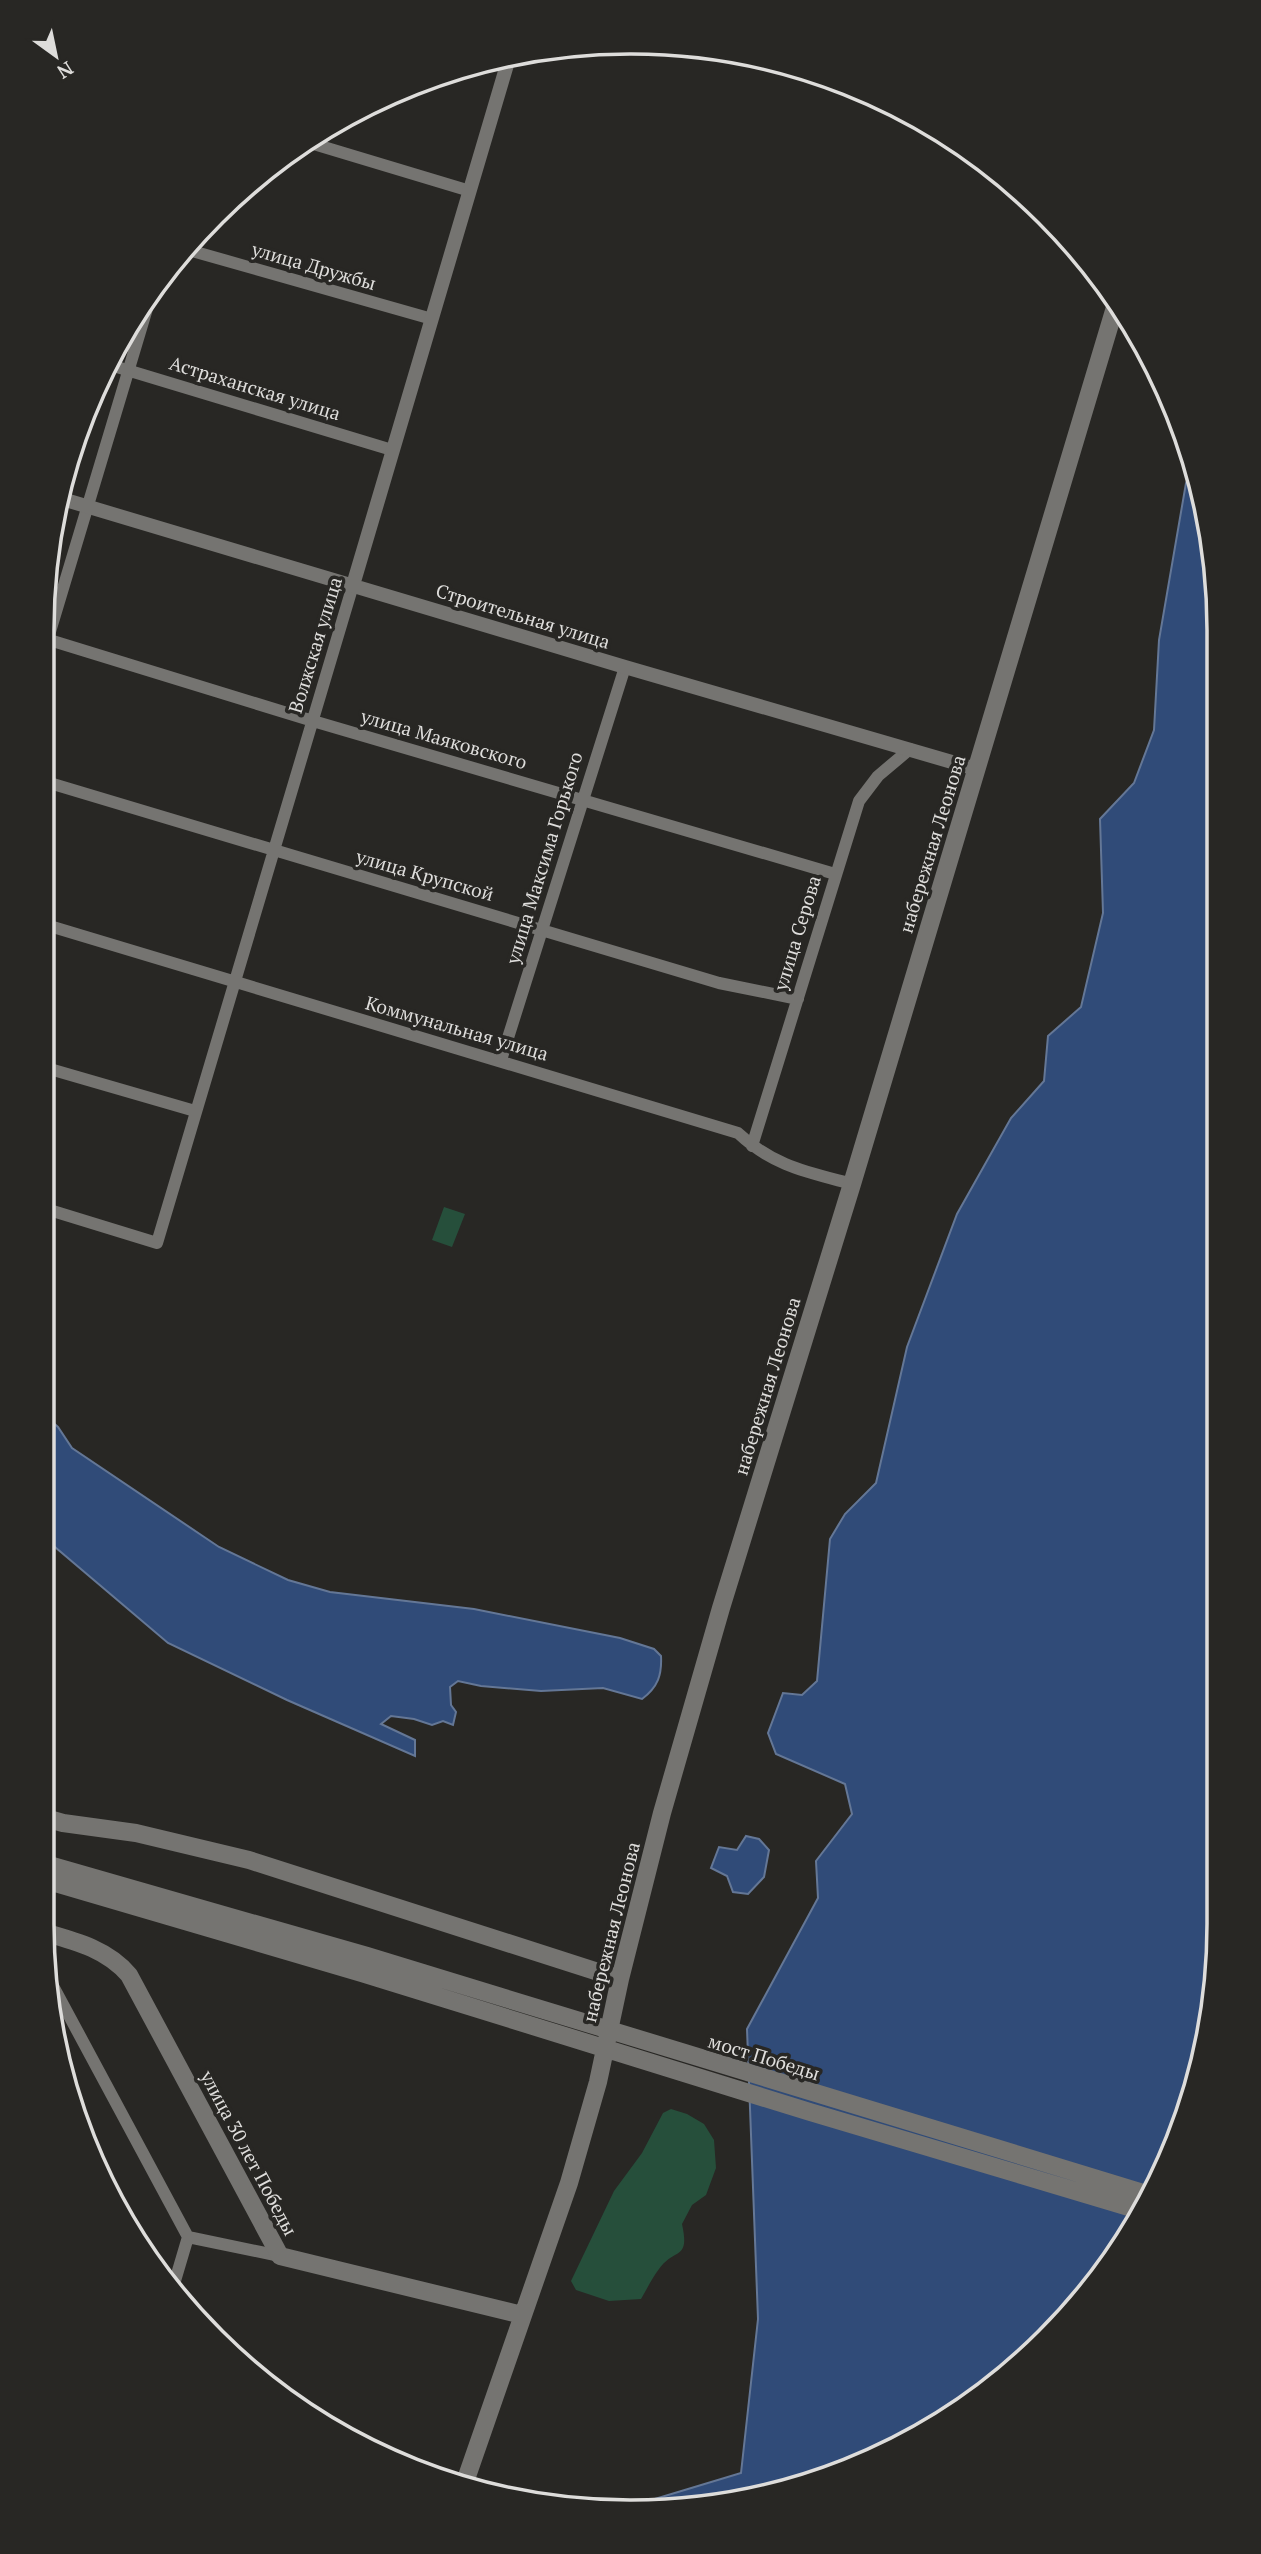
<svg xmlns="http://www.w3.org/2000/svg" width="1261" height="2554" font-family="'PT Serif',serif">
<rect width="100%" height="100%" fill="#282724"/>
<path fill="#264f3b" d="M 444,1207 L 465,1214 L 452,1247 L 432,1240 Z
M 671,2109 L 687,2114 L 704,2124 L 714,2140 L 716,2168 L 706,2195 L 692,2205 L 682,2224 C 690,2261 675,2247 659,2269 C 652,2278 647,2289 641,2299 L 609,2301 L 576,2290 L 571,2281 L 614,2191 L 642,2153 L 663,2113 Z"/>
<path fill="#304b78" stroke="#647796" stroke-width="2" d="M 1192,471 L 1214,554 L 1218,1962 L 1199,2075 L 1158,2183 L 1046,2340 L 890,2451 L 707,2507 L 635,2505 L 741,2473 L 758,2319 L 747,2029 L 818,1898 L 816,1861 L 852,1814 L 845,1784 L 776,1754 L 768,1733 L 783,1693 L 802,1695 L 817,1681 L 830,1539 L 845,1514 L 876,1483 L 907,1347 L 957,1214 L 1011,1118 L 1044,1081 L 1048,1036 L 1081,1007 L 1103,913 L 1100,819 L 1134,783 L 1154,730 L 1159,640 L 1186,483 Z
M 42,1413 L 58,1427 L 72,1448 L 219,1547 L 288,1580 L 330,1592 L 474,1609 L 620,1638 L 654,1649 L 661,1656 C 662,1675 658,1687 642,1699 L 603,1688 L 541,1691 L 481,1686 L 458,1681 L 450,1687 L 451,1705 L 456,1712 L 453,1725 L 443,1721 L 432,1725 L 414,1719 L 391,1716 L 381,1724 L 415,1740 L 415,1756 L 287,1700 L 168,1643 L 42,1536 Z
M 746,1836 L 759,1839 L 769,1850 L 764,1877 L 748,1894 L 733,1892 L 727,1876 L 711,1868 L 719,1847 L 737,1850 Z"/>
<g fill="none" stroke-linecap="round" stroke-linejoin="round">
<path stroke="#757471" stroke-width="12" d="M 307,142 L 470,191
M 185,249 L 432,319
M 107,364 L 392,450
M 43,638 L 313,721 L 835,874
M 43,655 L 152,292
M 43,781 L 719,983 L 798,999
M 43,924 L 738,1133 C 773,1166 807,1172 852,1184
M 501,1060 L 625,667
M 43,1067 L 195,1111
M 752,1146 L 859,801 L 878,776 L 910,749
M 43,1208 L 157,1243 L 353,585
M 52,1984 L 188,2237 L 280,2256
M 172,2291 L 188,2237"/>
<path stroke="#757471" stroke-width="14" d="M 59,498 L 625,667 L 976,769
M 353,585 L 509,58"/>
<path stroke="#757471" stroke-width="18" d="M 42,1817 L 63,1823 L 136,1833 L 249,1860 L 620,1979
M 42,1863 L 367,1956 L 1150,2195
M 42,1879 L 362,1973 L 810,2112 L 1139,2210
M 43,1932 C 75,1941 107,1949 129,1975 L 280,2256 L 522,2315
M 465,2482 L 569,2183 L 598,2082 L 620,1979 L 662,1813 L 721,1608 L 852,1184 L 1116,304"/>
</g>
<g text-anchor="middle" stroke-width="7" stroke-linejoin="round" paint-order="stroke">
<g font-size="19" fill="#dedddb" stroke="#282724">
<text transform="translate(314 266) rotate(16)" y="7">улица Дружбы</text>
<text transform="translate(255 388) rotate(17)" y="7">Астраханская улица</text>
<text transform="translate(523 616) rotate(17)" y="7">Строительная улица</text>
<text transform="translate(315 645) rotate(-73)" y="7">Волжская улица</text>
<text transform="translate(444 739) rotate(16)" y="7">улица Маяковского</text>
<text transform="translate(932 844) rotate(-73)" y="7">набережная Леонова</text>
<text transform="translate(544 858) rotate(-73)" y="7">улица Максима Горького</text>
<text transform="translate(425 875) rotate(16)" y="7">улица Крупской</text>
<text transform="translate(797 933) rotate(-73)" y="7">улица Серова</text>
<text transform="translate(457 1028) rotate(16)" y="7">Коммунальная улица</text>
<text transform="translate(767 1386) rotate(-73)" y="7">набережная Леонова</text>
<text transform="translate(611 1932) rotate(-76)" y="7">набережная Леонова</text>
<text transform="translate(764 2057) rotate(17)" y="7">мост Победы</text>
<text transform="translate(249 2153) rotate(62)" y="7">улица 30 лет Победы</text>
</g>
</g>
<path d="M0 0H1261V2554H0ZM630 54H631A576 576 0 0 1 1207 630V1924A576 576 0 0 1 631 2500H630A576 576 0 0 1 54 1924V630A576 576 0 0 1 630 54Z" fill="#282724" fill-rule="evenodd"/>
<path fill="none" stroke="#dedddb" stroke-width="3.5" d="M630 54H631A576 576 0 0 1 1207 630V1924A576 576 0 0 1 631 2500H630A576 576 0 0 1 54 1924V630A576 576 0 0 1 630 54Z"/>
<g transform="translate(56 56) rotate(147)" stroke="#282724" stroke-width="5" paint-order="stroke">
<path d="M0-5L12 26L0 18L-12 26Z" fill="#dedddb"/>
<text y="-10" font-size="19" font-weight="bold" text-anchor="middle" fill="#dedddb">N</text>
</g>
</svg>
